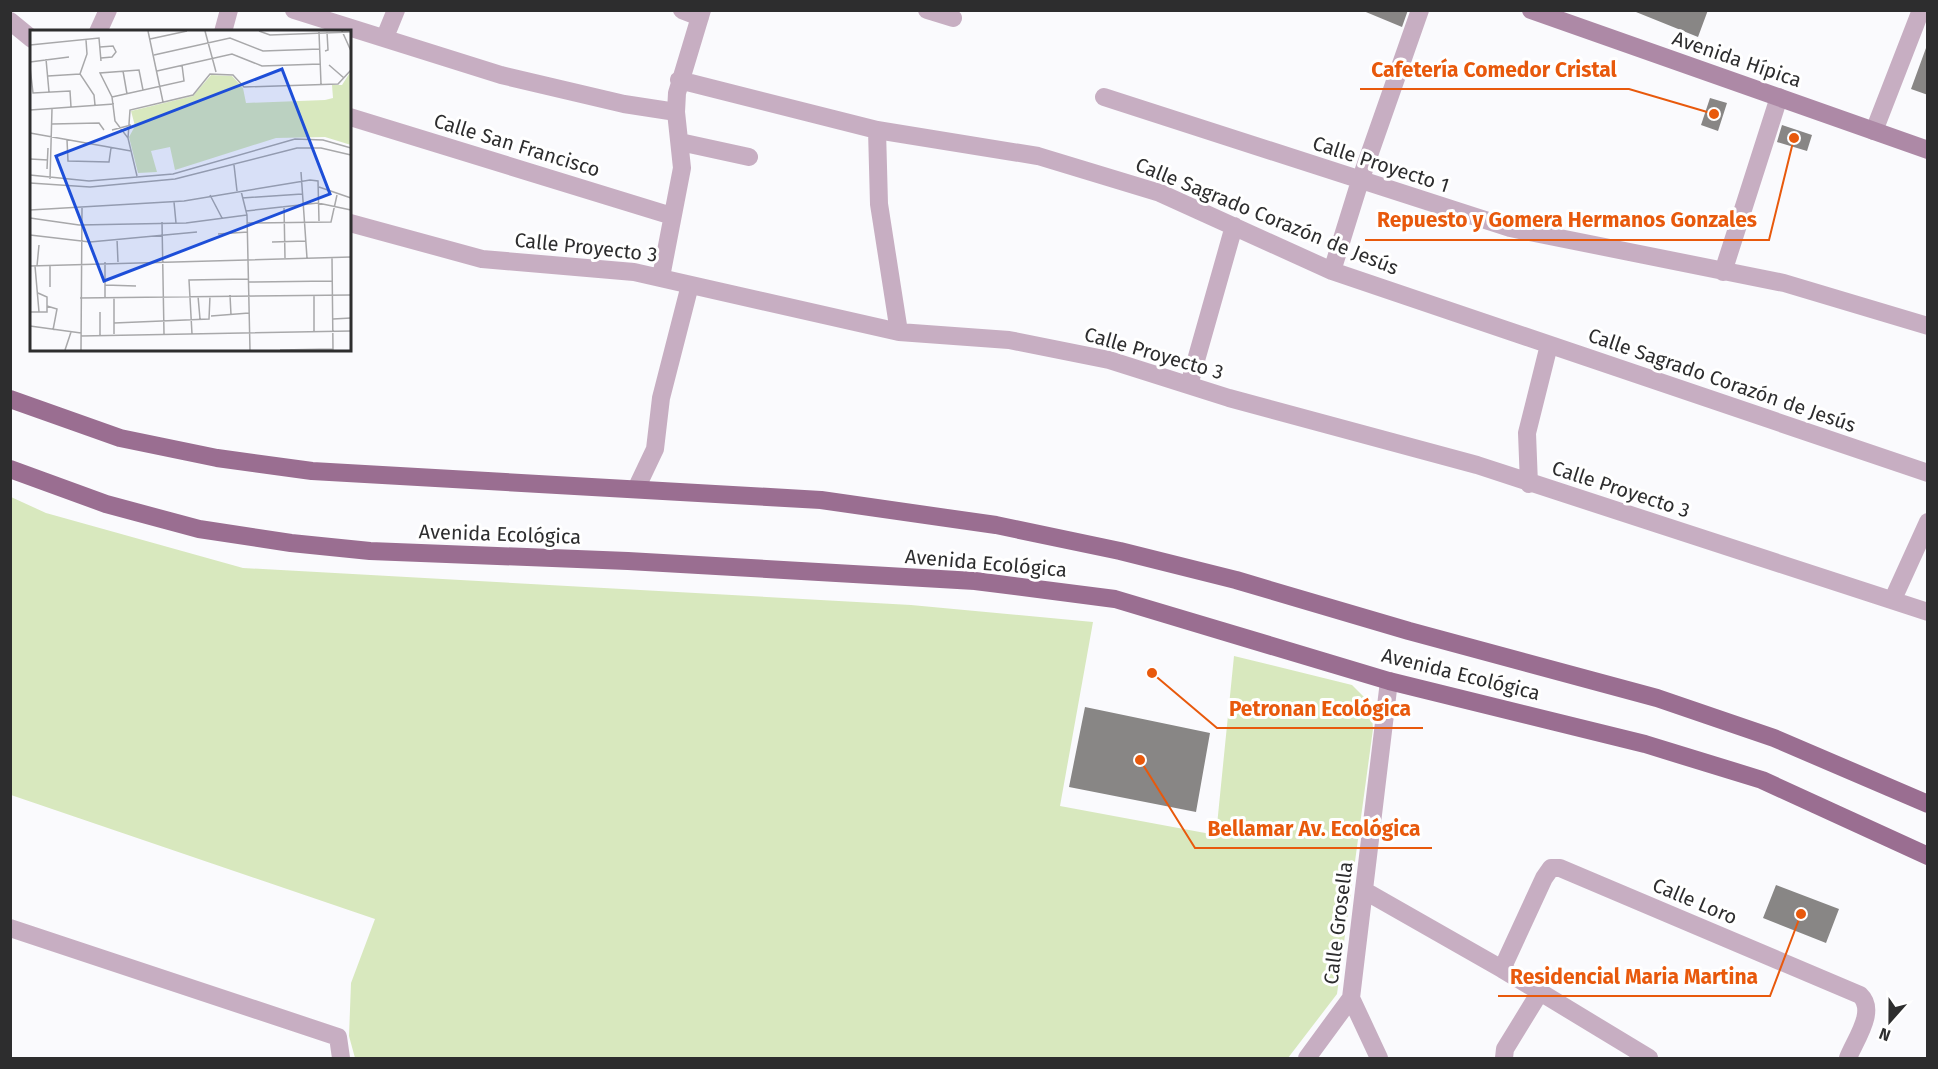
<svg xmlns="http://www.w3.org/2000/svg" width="1938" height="1069" font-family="'Fira Sans',sans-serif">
<rect width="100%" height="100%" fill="#fafafd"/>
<path fill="#d8e8be" d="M 11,497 L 46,513 L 243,568 L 911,605 L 1093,622 L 1060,806 L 1216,835 L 1234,656 L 1352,685 L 1371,704 L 1373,729 L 1337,994 L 1288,1058 L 355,1058 L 349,1036 L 351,983 L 375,919 L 11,795 Z"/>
<path fill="#888685" d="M 1361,10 L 1408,10 L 1402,27 Z
M 1631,10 L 1708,10 L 1698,37 Z
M 1926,48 L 1928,48 L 1928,95 L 1911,89 Z
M 1710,98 L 1727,103 L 1718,131 L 1701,125 Z
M 1782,125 L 1812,135 L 1807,151 L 1777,142 Z
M 1085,707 L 1210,733 L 1196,812 L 1069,787 Z
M 1776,885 L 1839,909 L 1826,943 L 1763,918 Z"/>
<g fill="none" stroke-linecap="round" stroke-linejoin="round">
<path stroke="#c7aec2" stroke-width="18" d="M 294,10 L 501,75 L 624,104 L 676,112
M 682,10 L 700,17
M 927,10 L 953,18
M 10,21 L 32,39
M 98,32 L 108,10
M 223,32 L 229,10
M 385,37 L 396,10
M 679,80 L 877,130 L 1038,156 L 1160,193 L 1332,271 L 1928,473
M 1104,97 L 1510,228 L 1784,283 L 1928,326
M 350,117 L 672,216
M 877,130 L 879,204 L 899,332
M 1874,131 L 1921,10
M 680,142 L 749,157
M 350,223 L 482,259 L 634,272 L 899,332 L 1009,340 L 1109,360 L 1229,398 L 1477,465 L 1928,612
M 1332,271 L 1360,181 L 1420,10
M 1723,272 L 1779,97
M 661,277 L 682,168 L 676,112 L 677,93 L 702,10
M 1189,385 L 1234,226
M 1529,484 L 1527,433 L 1549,345
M 636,489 L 655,449 L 661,398 L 690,285
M 1893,599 L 1928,522
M 1365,891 L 1502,969 L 1649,1058
M 10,928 L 338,1037 L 341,1058
M 1502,969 L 1544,878 L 1551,868 L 1560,868 L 1860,995 C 1877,1011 1855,1040 1848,1058
M 1307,1058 L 1351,998
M 1379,1058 L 1351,998 L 1389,681
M 1504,1058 L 1505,1049 L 1540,992"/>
<path stroke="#ad89a6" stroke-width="18" d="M 1531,10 L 1928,150"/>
<path stroke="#9a6e91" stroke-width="18" d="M 10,399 L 120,438 L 217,458 L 312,471 L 821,500 L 996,525 L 1120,551 L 1236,580 L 1409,631 L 1657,698 L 1774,738 L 1928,804
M 10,469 L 106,504 L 199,529 L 291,543 L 370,551 L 628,561 L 975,581 L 1115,599 L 1389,681 L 1645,744 L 1762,780 L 1928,856"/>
</g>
<g text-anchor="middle" stroke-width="6" stroke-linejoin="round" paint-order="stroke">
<g font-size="20" fill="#2d2d2e" stroke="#fff">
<text transform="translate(1737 59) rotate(19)" y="7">Avenida Hípica</text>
<text transform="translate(517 145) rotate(17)" y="7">Calle San Francisco</text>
<text transform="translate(1381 164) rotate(18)" y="7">Calle Proyecto 1</text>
<text transform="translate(1267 216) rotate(22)" y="7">Calle Sagrado Corazón de Jesús</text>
<text transform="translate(586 247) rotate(6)" y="7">Calle Proyecto 3</text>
<text transform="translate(1154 353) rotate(16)" y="7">Calle Proyecto 3</text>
<text transform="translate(1722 380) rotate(19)" y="7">Calle Sagrado Corazón de Jesús</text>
<text transform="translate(1621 489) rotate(18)" y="7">Calle Proyecto 3</text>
<text transform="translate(500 534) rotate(2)" y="7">Avenida Ecológica</text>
<text transform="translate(986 563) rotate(5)" y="7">Avenida Ecológica</text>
<text transform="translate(1461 674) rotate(14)" y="7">Avenida Ecológica</text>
<text transform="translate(1695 901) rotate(23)" y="7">Calle Loro</text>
<text transform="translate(1338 923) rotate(-83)" y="7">Calle Grosella</text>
</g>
</g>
<g transform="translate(30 30)">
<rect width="321" height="321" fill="#fafafd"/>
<path d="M 321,41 L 321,115 L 295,107 L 246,108 L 145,140 L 140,117 L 121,121 L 127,142 L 108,143 L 99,107 L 105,96 L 101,81 L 163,66 L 181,45 L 202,46 L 213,58 L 216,73 L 295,70 L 303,68 L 302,55 L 312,55 Z" fill="#d8e8be"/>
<path fill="none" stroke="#a8a8aa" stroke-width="1.5" d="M 118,1 L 133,72M 175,1 L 186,42M 229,1 L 240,5 L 321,2M 312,1 L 321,21M 289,2 L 291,54M 120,9 L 157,1M 56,10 L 57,24 L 50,44 L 64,65 L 65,75M 0,15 L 69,8 L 71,31M 70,17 L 83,16 L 86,22 L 82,27 L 71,28M 295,21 L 298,20 L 297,2M 124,25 L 200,8 L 233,21 L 290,19M 16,29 L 19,62M 0,32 L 39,27M 299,35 L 314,48M 0,37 L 3,63 L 40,61 L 41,77M 93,41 L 97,64M 127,41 L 202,24 L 232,36 L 290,34M 18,46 L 50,44M 82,67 L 154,51 L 152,35M 0,80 L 84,74M 22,94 L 69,93 L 74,100M 82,100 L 101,95M 0,103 L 101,121M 98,108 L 100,80 L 163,65 L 180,44 L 203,45 L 214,57 L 308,54 L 321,40M 37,110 L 38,131 L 79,132 L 81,118M 0,129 L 18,130M 204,135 L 207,161M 17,139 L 18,118M 271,142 L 277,228M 0,145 L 59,151 L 143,144 L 265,109 L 293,110 L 321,118M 107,146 L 98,108 L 85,91 L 82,67 L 70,43 L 109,40 L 113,60M 20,149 L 22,79M 0,153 L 60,157 L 145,149 L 267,118 L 291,118 L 321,125M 289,157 L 321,168M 211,161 L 217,185 L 220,320M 180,165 L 192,188M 212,168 L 272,164M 144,172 L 146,193M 254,176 L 255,228M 0,180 L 154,171 L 280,150 L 288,151 L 289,191M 216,181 L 288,173 L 321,180M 0,188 L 49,195 L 156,193 L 217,185M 132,192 L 134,304M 218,193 L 301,192 L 307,165M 188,204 L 218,202M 0,205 L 60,212 L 167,202M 87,209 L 88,232M 242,212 L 276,211M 302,228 L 303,320M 75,232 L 75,268M 20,235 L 20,257M 0,236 L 321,227M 5,236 L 9,282M 7,236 L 9,215M 218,252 L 302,251M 75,255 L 106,256M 200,265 L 201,285M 284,265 L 284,301M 168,266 L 170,289M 50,268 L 321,265M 84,268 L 84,304M 17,276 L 27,279 L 23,300M 0,282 L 17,282 L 17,267 L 8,263M 70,282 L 70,305M 181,286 L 219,283M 303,289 L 321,288M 84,293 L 179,289 L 180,266M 0,296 L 51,303M 162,304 L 159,250 L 218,249M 51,306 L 321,301M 35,320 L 41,302M 51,320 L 52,178M 250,320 L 303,319"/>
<path fill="#1d4ed8" fill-opacity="0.15" stroke="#1d4ed8" stroke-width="3" d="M 252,39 L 300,164 L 74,251 L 26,126 Z"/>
<rect width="321" height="321" fill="none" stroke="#2d2d2e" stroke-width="3"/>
</g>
<path fill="none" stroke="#e8590c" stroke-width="2" d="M1714 114L1629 89H1360M1794 138L1769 240H1365M1152 673L1217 728H1423M1140 760L1195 848H1432M1801 914L1770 996H1498"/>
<g fill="#e8590c" stroke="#fff" stroke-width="2">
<circle cx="1714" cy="114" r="6"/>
<circle cx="1794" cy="138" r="6"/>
<circle cx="1152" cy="673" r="6"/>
<circle cx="1140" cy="760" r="6"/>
<circle cx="1801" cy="914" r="6"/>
</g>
<g font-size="21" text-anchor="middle" font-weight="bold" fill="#e8590c" stroke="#fff" stroke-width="6" stroke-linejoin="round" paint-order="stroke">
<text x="1494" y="77">Cafetería Comedor Cristal</text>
<text x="1567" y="227">Repuesto y Gomera Hermanos Gonzales</text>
<text x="1320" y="716">Petronan Ecológica</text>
<text x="1314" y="836">Bellamar Av. Ecológica</text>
<text x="1634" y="984">Residencial Maria Martina</text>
</g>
<rect width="1938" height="1069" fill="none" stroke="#2d2d2e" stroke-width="24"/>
<g transform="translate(1890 1021) rotate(201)" stroke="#ffffff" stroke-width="4.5" paint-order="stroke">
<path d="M0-4.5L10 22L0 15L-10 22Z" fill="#2d2d2e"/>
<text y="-9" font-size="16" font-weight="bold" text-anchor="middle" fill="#2d2d2e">N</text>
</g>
</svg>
